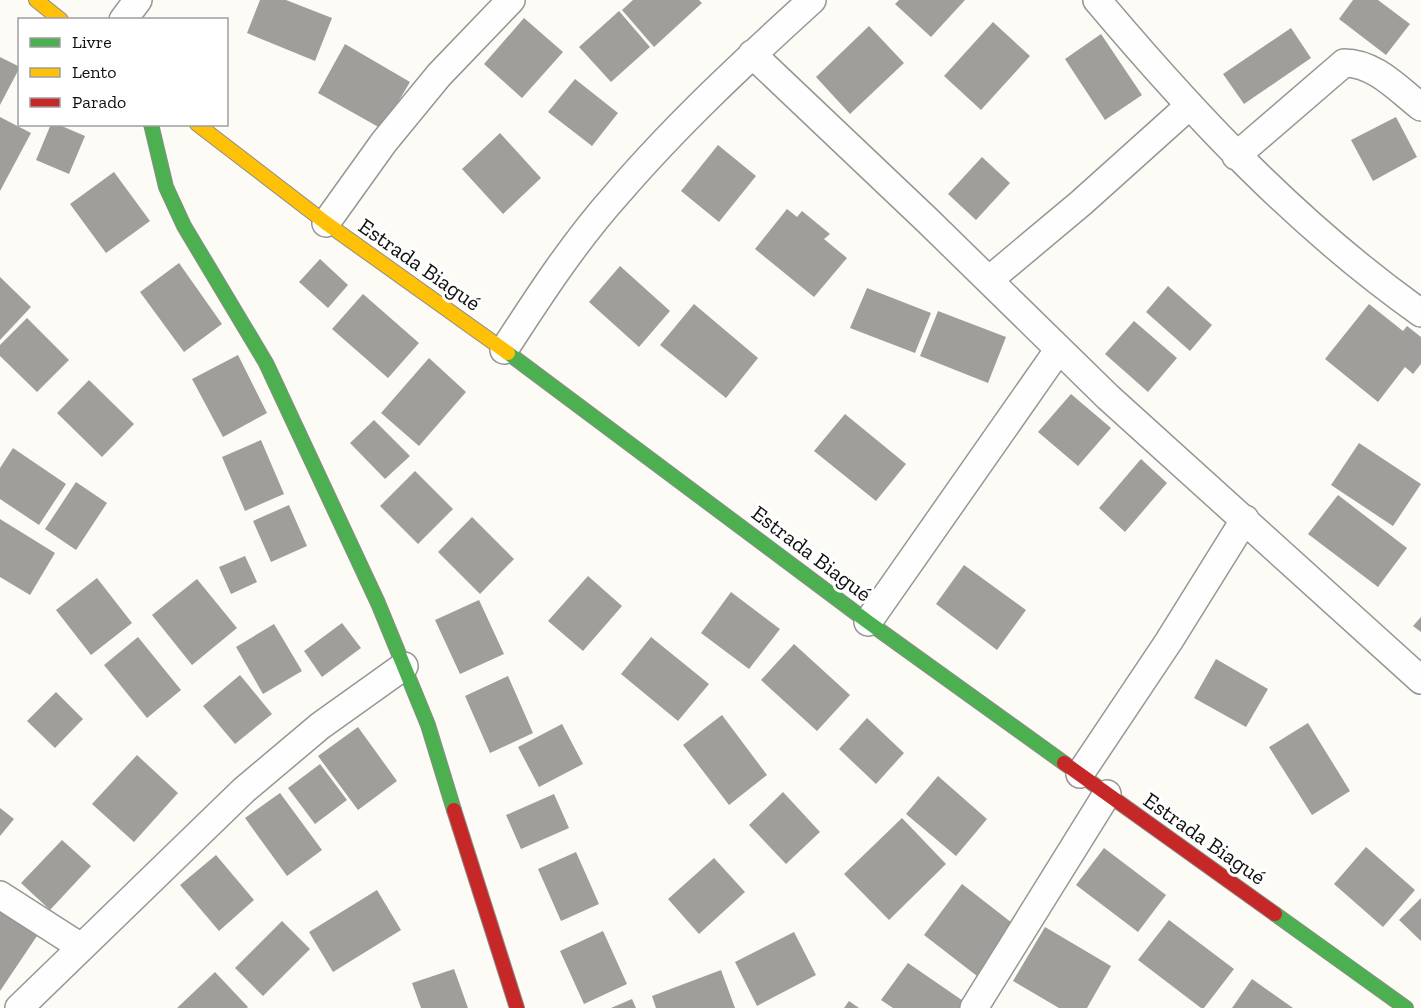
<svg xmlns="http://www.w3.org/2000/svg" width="1421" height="1008" font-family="'Zilla Slab',serif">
<rect width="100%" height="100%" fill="#fcfbf6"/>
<path fill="#a09e9b" d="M 260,0 L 286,0 L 332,18 L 315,61 L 247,33 Z
M 633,0 L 699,0 L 702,3 L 654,47 L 622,10 Z
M 899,0 L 965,0 L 931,37 L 895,4 Z
M 1353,0 L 1378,0 L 1410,24 L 1386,55 L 1339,19 Z
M 619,11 L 650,47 L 611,82 L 579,47 Z
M 524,18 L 563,52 L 522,98 L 484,64 Z
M 993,22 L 1030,56 L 981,110 L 944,76 Z
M 869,26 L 904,63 L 850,114 L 816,77 Z
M 1291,28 L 1311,58 L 1244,104 L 1223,74 Z
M 1101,34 L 1142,95 L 1105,120 L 1065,59 Z
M 345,44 L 410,82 L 382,129 L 318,93 Z
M 0,57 L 20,67 L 0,105 Z
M 575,79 L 618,113 L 592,146 L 548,112 Z
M 0,117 L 31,133 L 0,191 Z
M 1396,117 L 1417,157 L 1373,181 L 1351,140 Z
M 51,124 L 57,124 L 85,136 L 69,174 L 36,160 Z
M 500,133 L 541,178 L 503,214 L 462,169 Z
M 718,145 L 756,176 L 719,222 L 681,191 Z
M 982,157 L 1010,183 L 976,220 L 948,194 Z
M 114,172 L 150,221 L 106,253 L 70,204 Z
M 787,209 L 797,217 L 802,211 L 830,234 L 824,239 L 847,258 L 814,297 L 755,249 Z
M 320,259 L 348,285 L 328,308 L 299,282 Z
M 179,263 L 222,324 L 184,352 L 140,292 Z
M 620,266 L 670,311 L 639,347 L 589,302 Z
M 0,277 L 31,307 L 0,340 Z
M 1168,286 L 1212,325 L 1190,351 L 1146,312 Z
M 867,288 L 931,313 L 915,353 L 850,328 Z
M 363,294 L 419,343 L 388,378 L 332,329 Z
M 694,304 L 758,358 L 726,398 L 660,345 Z
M 1369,304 L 1403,331 L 1407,326 L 1421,337 L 1421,364 L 1413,374 L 1405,367 L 1378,402 L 1325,359 Z
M 938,311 L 1006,337 L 988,383 L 920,356 Z
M 27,318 L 69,360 L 37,392 L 0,356 L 0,345 Z
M 1134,321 L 1177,358 L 1148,392 L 1105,354 Z
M 238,355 L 267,413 L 223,437 L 192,379 Z
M 429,358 L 466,392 L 419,446 L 381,413 Z
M 89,380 L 134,424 L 102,457 L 57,413 Z
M 1071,394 L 1111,428 L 1078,466 L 1038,432 Z
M 845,414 L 906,464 L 876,501 L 814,451 Z
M 374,420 L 410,456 L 385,479 L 350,443 Z
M 261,440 L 284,494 L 245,511 L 222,457 Z
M 1359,443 L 1421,484 L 1393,526 L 1331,485 Z
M 13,448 L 66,484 L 39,525 L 0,499 L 0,468 Z
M 1141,459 L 1167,483 L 1125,532 L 1099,508 Z
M 415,471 L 453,509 L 418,544 L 380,506 Z
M 76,482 L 107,503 L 76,550 L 45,529 Z
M 1338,495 L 1407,548 L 1378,587 L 1308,534 Z
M 289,505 L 307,546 L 271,562 L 253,521 Z
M 472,517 L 514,559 L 480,594 L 438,552 Z
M 0,519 L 55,553 L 30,595 L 0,577 Z
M 245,556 L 257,582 L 231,594 L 219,567 Z
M 964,565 L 1026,610 L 997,650 L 936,604 Z
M 588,576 L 622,606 L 583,651 L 548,621 Z
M 97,578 L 132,623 L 91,655 L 56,610 Z
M 197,579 L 237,628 L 192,665 L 152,615 Z
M 731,592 L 780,629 L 749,669 L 701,633 Z
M 479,600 L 504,654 L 460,674 L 435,620 Z
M 1421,617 L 1421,632 L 1413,626 Z
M 342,623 L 361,648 L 322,677 L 304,651 Z
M 274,624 L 302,671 L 263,694 L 236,647 Z
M 138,637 L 181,690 L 147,718 L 104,665 Z
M 651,637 L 709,684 L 678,721 L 621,674 Z
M 794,644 L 850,695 L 817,731 L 761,680 Z
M 1216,659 L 1268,689 L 1246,727 L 1194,698 Z
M 240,675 L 272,714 L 235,744 L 203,706 Z
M 508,676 L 533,733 L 490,753 L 465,696 Z
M 56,692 L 83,719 L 55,748 L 27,721 Z
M 722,715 L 767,775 L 729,805 L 683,745 Z
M 867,718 L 904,753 L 876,784 L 839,749 Z
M 1308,723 L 1350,791 L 1312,815 L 1269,747 Z
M 562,724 L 583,764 L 539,787 L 518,747 Z
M 358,727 L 397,781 L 358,810 L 318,756 Z
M 137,755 L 178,793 L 134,842 L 92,804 Z
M 320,764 L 347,800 L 315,824 L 288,788 Z
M 938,776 L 987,819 L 956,856 L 906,814 Z
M 783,792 L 820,832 L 786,864 L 749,825 Z
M 280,793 L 322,850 L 287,876 L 245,818 Z
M 554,794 L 569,828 L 521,849 L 506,815 Z
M 0,808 L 14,819 L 0,836 Z
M 902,818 L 946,864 L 889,920 L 844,874 Z
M 62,840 L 91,866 L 50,910 L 21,883 Z
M 1366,847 L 1415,890 L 1383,927 L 1334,884 Z
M 1104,848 L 1166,895 L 1138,932 L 1076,885 Z
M 576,852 L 599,904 L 561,921 L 538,869 Z
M 216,855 L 254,900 L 219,931 L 180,885 Z
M 714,858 L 745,892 L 699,934 L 668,899 Z
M 962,884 L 1016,926 L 977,976 L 924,935 Z
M 377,890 L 401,930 L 333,972 L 309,932 Z
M 1421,898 L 1421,941 L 1399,920 Z
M 0,911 L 37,936 L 0,991 Z
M 1169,920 L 1234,969 L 1204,1008 L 1201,1008 L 1138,960 Z
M 282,921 L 310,949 L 263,996 L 235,968 Z
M 1045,927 L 1111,966 L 1087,1008 L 1059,1008 L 1013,981 Z
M 603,931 L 627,984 L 584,1004 L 560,951 Z
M 794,932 L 816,975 L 757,1006 L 735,962 Z
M 908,963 L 969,1005 L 966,1008 L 893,1008 L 881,1000 Z
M 454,969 L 468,1008 L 421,1008 L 412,983 Z
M 721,970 L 735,1008 L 656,1008 L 652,996 Z
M 215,972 L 248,1007 L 247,1008 L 177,1008 Z
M 1252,979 L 1293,1008 L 1232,1008 Z
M 632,999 L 636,1008 L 611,1008 Z
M 849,1001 L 859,1008 L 844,1008 Z"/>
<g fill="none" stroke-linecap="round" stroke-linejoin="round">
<defs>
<path id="street" d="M 1097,0 C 1195,116 1297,225 1421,313
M 123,20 L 138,0
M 752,54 L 927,220 L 1108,397 L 1421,680
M 1236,156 L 1344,63 C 1375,63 1398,89 1421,107
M 326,223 L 384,142 L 439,75 L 511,0
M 989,280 L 1081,203 L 1189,106
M 504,350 C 539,296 574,242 617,194 C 677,124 744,62 812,0
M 868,622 L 1059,349
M 1080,774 L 1169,641 L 1245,519
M 0,895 L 81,947
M 19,1008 L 244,790 L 320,726 L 404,666
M 974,1008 L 1107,794"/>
<path id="fast" d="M 151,124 L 166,187 L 184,226 L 266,363 L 378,603 L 428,725 L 454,810
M 508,353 L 868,622 L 1064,763
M 1275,914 L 1406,1008"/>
<path id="slow" d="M 36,0 L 61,20
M 197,124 L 326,223 L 508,353"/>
<path id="jam" d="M 1064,763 L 1275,914
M 454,810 L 517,1008"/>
</defs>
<use href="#street" stroke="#969694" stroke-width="30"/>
<use href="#fast" stroke="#8d8c8a" stroke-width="16"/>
<use href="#slow" stroke="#8d8c8a" stroke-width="16"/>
<use href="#jam" stroke="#8d8c8a" stroke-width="16"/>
<use href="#street" stroke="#fffefe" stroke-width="27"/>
<use href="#fast" stroke="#4caf50" stroke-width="14"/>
<use href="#slow" stroke="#ffc107" stroke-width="14"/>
<use href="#jam" stroke="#c62828" stroke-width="14"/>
</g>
<g text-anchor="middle" stroke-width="6" stroke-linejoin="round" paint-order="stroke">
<g font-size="22" fill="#101010" stroke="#fff">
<text transform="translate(420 264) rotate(35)" y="8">Estrada Biagué</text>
<text transform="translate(812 553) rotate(37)" y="8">Estrada Biagué</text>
<text transform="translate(1205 838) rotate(35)" y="8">Estrada Biagué</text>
</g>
</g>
<rect x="18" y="18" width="210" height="108" fill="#ffffff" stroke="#9f9f9f" stroke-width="1.5"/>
<rect x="30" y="38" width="30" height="9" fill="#4caf50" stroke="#9f9f9f" stroke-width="1.5"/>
<text x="72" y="48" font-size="18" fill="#101010">Livre</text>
<rect x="30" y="68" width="30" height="9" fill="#ffc107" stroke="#9f9f9f" stroke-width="1.5"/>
<text x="72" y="78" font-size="18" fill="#101010">Lento</text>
<rect x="30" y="98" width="30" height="9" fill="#c62828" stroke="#9f9f9f" stroke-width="1.5"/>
<text x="72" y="108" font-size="18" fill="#101010">Parado</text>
</svg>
